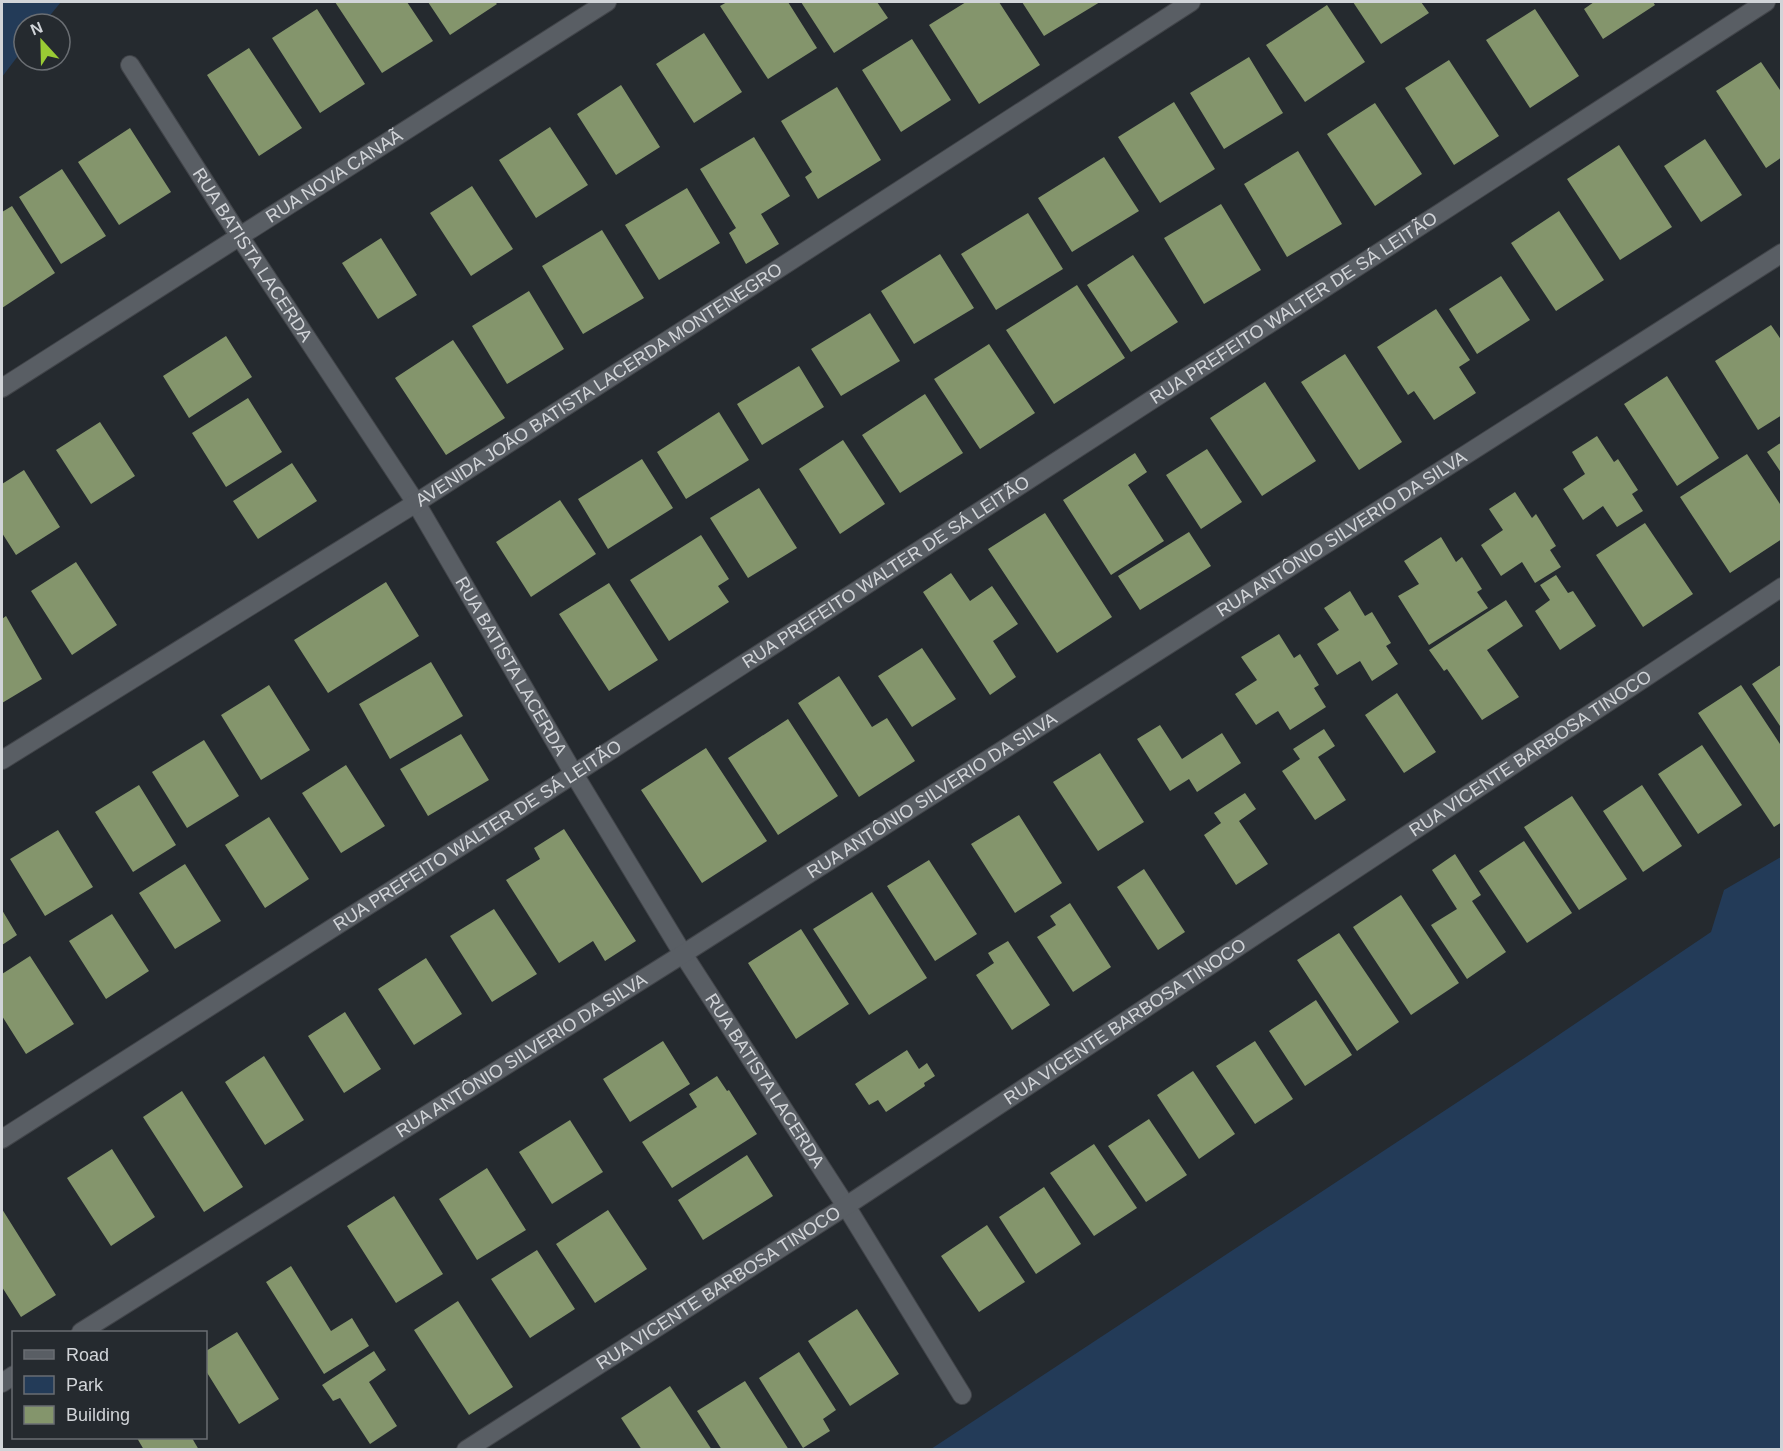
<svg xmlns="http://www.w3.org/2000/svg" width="1783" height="1451" font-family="Helvetica,sans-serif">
<rect width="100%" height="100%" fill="#252a2f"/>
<path fill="#233b58" d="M 2,2 L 61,2 L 43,24 L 24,24 L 24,48 L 2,77 Z
M 1781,857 L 1781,1449 L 931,1449 L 1526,1057 L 1711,932 L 1724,890 Z"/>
<path fill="#84956c" d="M 335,2 L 407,2 L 433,41 L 382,73 Z
M 428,2 L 495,2 L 497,4 L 450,35 Z
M 727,2 L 788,2 L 817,48 L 768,79 L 720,6 Z
M 801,2 L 877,2 L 888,18 L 834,53 Z
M 966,2 L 999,2 L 1040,65 L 979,104 L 929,25 Z
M 1022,2 L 1100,2 L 1044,36 Z
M 1353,2 L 1421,2 L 1429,13 L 1381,44 Z
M 1594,2 L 1653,2 L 1655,5 L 1603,39 L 1584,9 Z
M 1327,5 L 1365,62 L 1305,102 L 1266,45 Z
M 317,9 L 365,84 L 320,113 L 272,38 Z
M 1535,9 L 1579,76 L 1530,108 L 1486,40 Z
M 704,33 L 742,92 L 694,123 L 656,64 Z
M 912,39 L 951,100 L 901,132 L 862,70 Z
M 249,48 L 302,128 L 259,156 L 207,75 Z
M 1249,57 L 1283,113 L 1224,149 L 1190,93 Z
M 1449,60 L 1499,136 L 1454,165 L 1405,88 Z
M 1761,62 L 1782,93 L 1782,157 L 1766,168 L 1716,91 Z
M 621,85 L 660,147 L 616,175 L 577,114 Z
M 837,87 L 881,160 L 818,199 L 805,177 L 812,172 L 781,121 Z
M 1174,102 L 1215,169 L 1160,203 L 1118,137 Z
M 1375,103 L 1422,174 L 1375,206 L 1327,134 Z
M 550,127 L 588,185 L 536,218 L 499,160 Z
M 130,128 L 171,192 L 119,225 L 78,162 Z
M 754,137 L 790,196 L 761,214 L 779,244 L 746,264 L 729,233 L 736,228 L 700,169 Z
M 1705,139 L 1742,195 L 1701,222 L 1664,166 Z
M 1619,145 L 1672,227 L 1620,260 L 1567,179 Z
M 1298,151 L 1342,224 L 1287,257 L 1244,184 Z
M 1104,157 L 1139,211 L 1072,252 L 1038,198 Z
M 62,169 L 106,236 L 61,264 L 19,197 Z
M 472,186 L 513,249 L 471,276 L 430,213 Z
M 687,188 L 720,243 L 659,280 L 625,225 Z
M 1221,204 L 1261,270 L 1204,304 L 1164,238 Z
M 12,206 L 55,273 L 2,308 L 2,212 Z
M 1559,211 L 1604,280 L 1556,311 L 1511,243 Z
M 1028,213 L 1063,269 L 996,310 L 961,254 Z
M 602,230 L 644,298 L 583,334 L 542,266 Z
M 381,238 L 417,295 L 378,319 L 342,263 Z
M 940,254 L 974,308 L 914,344 L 881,291 Z
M 1133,255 L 1178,322 L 1131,352 L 1087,285 Z
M 1501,276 L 1530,320 L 1477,354 L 1449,309 Z
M 1077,285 L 1125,358 L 1054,404 L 1006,330 Z
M 529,291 L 564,349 L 507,384 L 472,326 Z
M 1436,309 L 1470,360 L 1459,367 L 1476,393 L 1434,420 L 1414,391 L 1408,395 L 1377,347 Z
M 870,313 L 900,361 L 841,396 L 811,349 Z
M 1771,325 L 1782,341 L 1782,415 L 1758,430 L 1715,361 Z
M 226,336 L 252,377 L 189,418 L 163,376 Z
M 453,340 L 505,418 L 446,455 L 395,378 Z
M 989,344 L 1035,413 L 980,449 L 934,379 Z
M 1345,354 L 1402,442 L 1359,470 L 1301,382 Z
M 799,366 L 824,407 L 762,445 L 737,404 Z
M 1667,376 L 1719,458 L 1677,486 L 1624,404 Z
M 1265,382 L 1316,461 L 1262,496 L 1210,418 Z
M 925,394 L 963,453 L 900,493 L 862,435 Z
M 248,398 L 282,452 L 226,487 L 192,433 Z
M 719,412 L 749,460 L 686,499 L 657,452 Z
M 100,422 L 135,476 L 91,504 L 56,450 Z
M 1597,436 L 1614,462 L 1618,459 L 1638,490 L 1632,494 L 1643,511 L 1617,527 L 1603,506 L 1583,520 L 1563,489 L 1585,474 L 1572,452 Z
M 843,440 L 885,504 L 840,534 L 799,469 Z
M 1782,442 L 1782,474 L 1767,452 Z
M 1207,449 L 1242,502 L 1201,529 L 1166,475 Z
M 1135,453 L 1147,472 L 1128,485 L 1164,541 L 1111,575 L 1063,500 Z
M 1747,454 L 1782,507 L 1782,539 L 1730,573 L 1680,497 Z
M 642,459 L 673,508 L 608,549 L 578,499 Z
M 292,463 L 317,501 L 258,539 L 233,501 Z
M 24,470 L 60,527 L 16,555 L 2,533 L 2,484 Z
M 759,488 L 797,548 L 748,578 L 710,518 Z
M 1515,492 L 1532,518 L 1536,514 L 1556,546 L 1550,550 L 1561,567 L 1535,583 L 1522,562 L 1501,576 L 1481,545 L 1503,530 L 1489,509 Z
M 560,500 L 596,554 L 531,597 L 496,542 Z
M 1045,513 L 1112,617 L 1057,653 L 988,549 Z
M 1645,523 L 1693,594 L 1643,627 L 1596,555 Z
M 1189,532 L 1211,566 L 1140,610 L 1118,576 Z
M 701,535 L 729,579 L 718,586 L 729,602 L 669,641 L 630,580 Z
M 1441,537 L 1456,562 L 1462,557 L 1482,589 L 1477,592 L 1488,608 L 1429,645 L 1398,596 L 1419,584 L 1404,561 Z
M 76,562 L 117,625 L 72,655 L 31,591 Z
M 951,573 L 970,601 L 992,586 L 1018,624 L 993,641 L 1016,677 L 990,695 L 923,592 Z
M 1556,575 L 1568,593 L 1573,591 L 1596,626 L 1560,650 L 1535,611 L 1550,600 L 1540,585 Z
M 386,582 L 419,636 L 328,693 L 294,640 Z
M 609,583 L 658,660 L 609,691 L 559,614 Z
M 1350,591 L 1365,616 L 1372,612 L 1391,643 L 1386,646 L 1398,664 L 1372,681 L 1360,661 L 1337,675 L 1317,644 L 1339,630 L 1324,608 Z
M 1506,600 L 1523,626 L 1487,650 L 1519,697 L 1482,720 L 1447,669 L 1444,671 L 1429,650 Z
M 6,616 L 42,679 L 2,703 L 2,619 Z
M 1279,634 L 1294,658 L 1300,654 L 1319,685 L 1314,688 L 1326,707 L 1290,730 L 1278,711 L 1256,725 L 1235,694 L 1257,680 L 1241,657 Z
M 922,648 L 956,699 L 912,727 L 878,676 Z
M 431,662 L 463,716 L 390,759 L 359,704 Z
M 1782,664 L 1782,729 L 1752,684 Z
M 839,676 L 872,727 L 887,718 L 915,761 L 859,797 L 798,703 Z
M 269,685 L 310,750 L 261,780 L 221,715 Z
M 1741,685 L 1782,747 L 1782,822 L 1774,827 L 1698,713 Z
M 1397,693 L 1436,752 L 1404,773 L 1365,715 Z
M 788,719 L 838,796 L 778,835 L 728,758 Z
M 1160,725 L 1182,759 L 1222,733 L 1241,763 L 1197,792 L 1189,779 L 1170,791 L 1137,739 Z
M 1324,729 L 1335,746 L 1318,757 L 1346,800 L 1315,820 L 1282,771 L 1300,759 L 1293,749 Z
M 461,734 L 489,780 L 428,816 L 400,769 Z
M 204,740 L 239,796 L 187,828 L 152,772 Z
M 1702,745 L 1742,805 L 1698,834 L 1658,774 Z
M 706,748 L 767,841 L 702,883 L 641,790 Z
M 1100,753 L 1144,822 L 1098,851 L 1053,782 Z
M 346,765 L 385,826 L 341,853 L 302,793 Z
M 139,785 L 176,845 L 133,872 L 95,812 Z
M 1642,785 L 1682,846 L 1643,872 L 1603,811 Z
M 1245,793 L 1256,809 L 1239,821 L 1268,864 L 1236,885 L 1204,835 L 1221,823 L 1214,813 Z
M 1572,796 L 1627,879 L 1579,910 L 1524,827 Z
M 1019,815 L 1062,883 L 1015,913 L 971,844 Z
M 269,817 L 309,879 L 265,908 L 225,845 Z
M 564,829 L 636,941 L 605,961 L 593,941 L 559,963 L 506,880 L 540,859 L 534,848 Z
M 58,830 L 93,887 L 45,916 L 10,859 Z
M 1524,841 L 1572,913 L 1527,943 L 1479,871 Z
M 1455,854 L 1481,895 L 1472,901 L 1506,952 L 1467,979 L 1431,925 L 1457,909 L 1432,870 Z
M 929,860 L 977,934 L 935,961 L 887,886 Z
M 185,864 L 221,921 L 175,949 L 139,893 Z
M 1144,869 L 1185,932 L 1158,950 L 1117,887 Z
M 872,892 L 927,978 L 869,1015 L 813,929 Z
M 1401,895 L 1459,983 L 1411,1015 L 1353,927 Z
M 1070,903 L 1111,967 L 1073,992 L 1037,937 L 1056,925 L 1050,916 Z
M 494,909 L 537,974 L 492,1002 L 450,936 Z
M 2,910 L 17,935 L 2,945 Z
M 112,914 L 149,971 L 106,999 L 69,941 Z
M 801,929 L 849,1004 L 796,1039 L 748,963 Z
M 1339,933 L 1399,1022 L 1357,1051 L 1297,960 Z
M 1008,941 L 1050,1005 L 1012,1030 L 976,975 L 994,963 L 988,953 Z
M 30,956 L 74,1024 L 26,1054 L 2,1016 L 2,974 Z
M 426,958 L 462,1014 L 414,1045 L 378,989 Z
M 1316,1000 L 1352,1055 L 1305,1086 L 1269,1031 Z
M 345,1012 L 381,1069 L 344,1093 L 308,1036 Z
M 663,1041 L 690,1084 L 630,1122 L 603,1079 Z
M 1255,1041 L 1293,1099 L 1255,1124 L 1216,1066 Z
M 907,1050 L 919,1069 L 927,1063 L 935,1076 L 924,1083 L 925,1086 L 886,1112 L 878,1100 L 869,1105 L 855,1084 Z
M 264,1056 L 304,1120 L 265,1145 L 225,1082 Z
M 1193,1071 L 1235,1134 L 1199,1159 L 1157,1095 Z
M 717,1076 L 727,1091 L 729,1090 L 757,1134 L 672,1188 L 642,1142 L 697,1107 L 689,1094 Z
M 182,1091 L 243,1187 L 204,1212 L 143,1117 Z
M 1149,1119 L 1187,1175 L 1146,1202 L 1108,1146 Z
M 570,1120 L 603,1172 L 552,1204 L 519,1152 Z
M 1094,1144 L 1137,1208 L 1094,1236 L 1050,1173 Z
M 112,1149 L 155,1217 L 111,1246 L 67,1178 Z
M 747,1155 L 773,1196 L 703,1240 L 678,1200 Z
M 487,1168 L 526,1230 L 477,1260 L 439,1199 Z
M 1044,1187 L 1081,1244 L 1036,1274 L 999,1217 Z
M 394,1196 L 443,1274 L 396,1303 L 347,1226 Z
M 2,1209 L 56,1295 L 21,1317 L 2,1287 Z
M 608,1210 L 647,1269 L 595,1303 L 556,1244 Z
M 987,1225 L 1025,1282 L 979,1312 L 941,1256 Z
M 537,1250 L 575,1309 L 530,1338 L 491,1279 Z
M 291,1266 L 331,1331 L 352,1318 L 369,1346 L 324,1374 L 266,1282 Z
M 458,1301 L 513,1387 L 469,1415 L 414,1330 Z
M 857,1309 L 899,1374 L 850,1406 L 808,1341 Z
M 237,1332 L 279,1399 L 239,1424 L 206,1371 L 206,1351 Z
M 374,1351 L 386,1370 L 369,1382 L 397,1426 L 370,1444 L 340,1398 L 333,1401 L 322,1385 Z
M 799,1352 L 836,1410 L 823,1419 L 830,1431 L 803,1448 L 759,1378 Z
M 745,1381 L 789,1450 L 722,1450 L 697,1411 Z
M 670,1386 L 712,1450 L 642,1450 L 621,1418 Z
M 137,1438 L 192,1438 L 199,1450 L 144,1450 Z"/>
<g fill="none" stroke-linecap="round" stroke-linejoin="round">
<defs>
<g id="street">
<path id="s1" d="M 130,65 L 240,237 L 416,503 L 574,774 L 683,954 L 846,1206 L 962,1395"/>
<path id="s2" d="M 2,388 L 607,2"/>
<path id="s3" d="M 2,760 L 416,503 L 1191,2"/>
<path id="s4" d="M 2,1139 L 574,774 L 1766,2"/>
<path id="s5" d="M 81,1332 L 683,954 L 1782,253"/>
<path d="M 2,1383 L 14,1375"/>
<path id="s6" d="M 466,1450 L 846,1206 L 1782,587"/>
</g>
</defs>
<use href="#street" stroke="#414449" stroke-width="20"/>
<use href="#street" stroke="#595e64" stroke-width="18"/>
</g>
<g text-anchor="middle" stroke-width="6" stroke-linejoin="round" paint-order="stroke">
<g font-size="18" fill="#d1d4d8" stroke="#252a2f">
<text dy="6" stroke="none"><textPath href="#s2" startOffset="394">RUA NOVA CANAÃ</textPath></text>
<text dy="6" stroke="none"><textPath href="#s1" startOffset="226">RUA BATISTA LACERDA</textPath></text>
<text dy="6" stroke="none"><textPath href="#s4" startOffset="1536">RUA PREFEITO WALTER DE SÁ LEITÃO</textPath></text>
<text dy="6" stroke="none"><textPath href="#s3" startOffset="705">AVENIDA JOÃO BATISTA LACERDA MONTENEGRO</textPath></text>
<text dy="6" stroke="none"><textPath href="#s5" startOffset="1492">RUA ANTÔNIO SILVERIO DA SILVA</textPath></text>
<text dy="6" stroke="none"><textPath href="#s4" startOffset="1050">RUA PREFEITO WALTER DE SÁ LEITÃO</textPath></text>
<text dy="6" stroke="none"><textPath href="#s1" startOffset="712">RUA BATISTA LACERDA</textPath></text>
<text dy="6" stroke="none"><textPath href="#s6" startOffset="1272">RUA VICENTE BARBOSA TINOCO</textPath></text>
<text dy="6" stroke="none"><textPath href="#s5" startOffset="1006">RUA ANTÔNIO SILVERIO DA SILVA</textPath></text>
<text dy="6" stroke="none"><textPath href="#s4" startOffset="564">RUA PREFEITO WALTER DE SÁ LEITÃO</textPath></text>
<text dy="6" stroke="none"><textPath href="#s6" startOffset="786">RUA VICENTE BARBOSA TINOCO</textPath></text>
<text dy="6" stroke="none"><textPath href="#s5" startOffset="520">RUA ANTÔNIO SILVERIO DA SILVA</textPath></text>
<text dy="6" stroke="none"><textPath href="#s1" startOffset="1198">RUA BATISTA LACERDA</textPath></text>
<text dy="6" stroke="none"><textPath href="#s6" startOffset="300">RUA VICENTE BARBOSA TINOCO</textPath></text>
</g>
</g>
<rect width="1783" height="1451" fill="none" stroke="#d1d4d8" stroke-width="6"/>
<rect x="12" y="1331" width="195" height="108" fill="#252a2f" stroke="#6a6e73" stroke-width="1.5"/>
<rect x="24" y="1350" width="30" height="9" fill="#595e64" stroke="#6a6e73" stroke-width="1.5"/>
<text x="66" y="1361" font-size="18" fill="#d1d4d8">Road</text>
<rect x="24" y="1376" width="30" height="18" fill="#233b58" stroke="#6a6e73" stroke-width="1.5"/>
<text x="66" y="1391" font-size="18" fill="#d1d4d8">Park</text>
<rect x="24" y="1406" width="30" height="18" fill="#84956c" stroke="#6a6e73" stroke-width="1.5"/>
<text x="66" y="1421" font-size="18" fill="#d1d4d8">Building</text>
<g transform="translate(42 42) rotate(338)"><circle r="28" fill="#252a2f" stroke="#6a6e73" stroke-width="1.5"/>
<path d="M0-4.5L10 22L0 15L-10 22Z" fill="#9acb34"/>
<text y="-9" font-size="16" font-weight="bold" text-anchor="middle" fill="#d1d4d8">N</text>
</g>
</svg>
